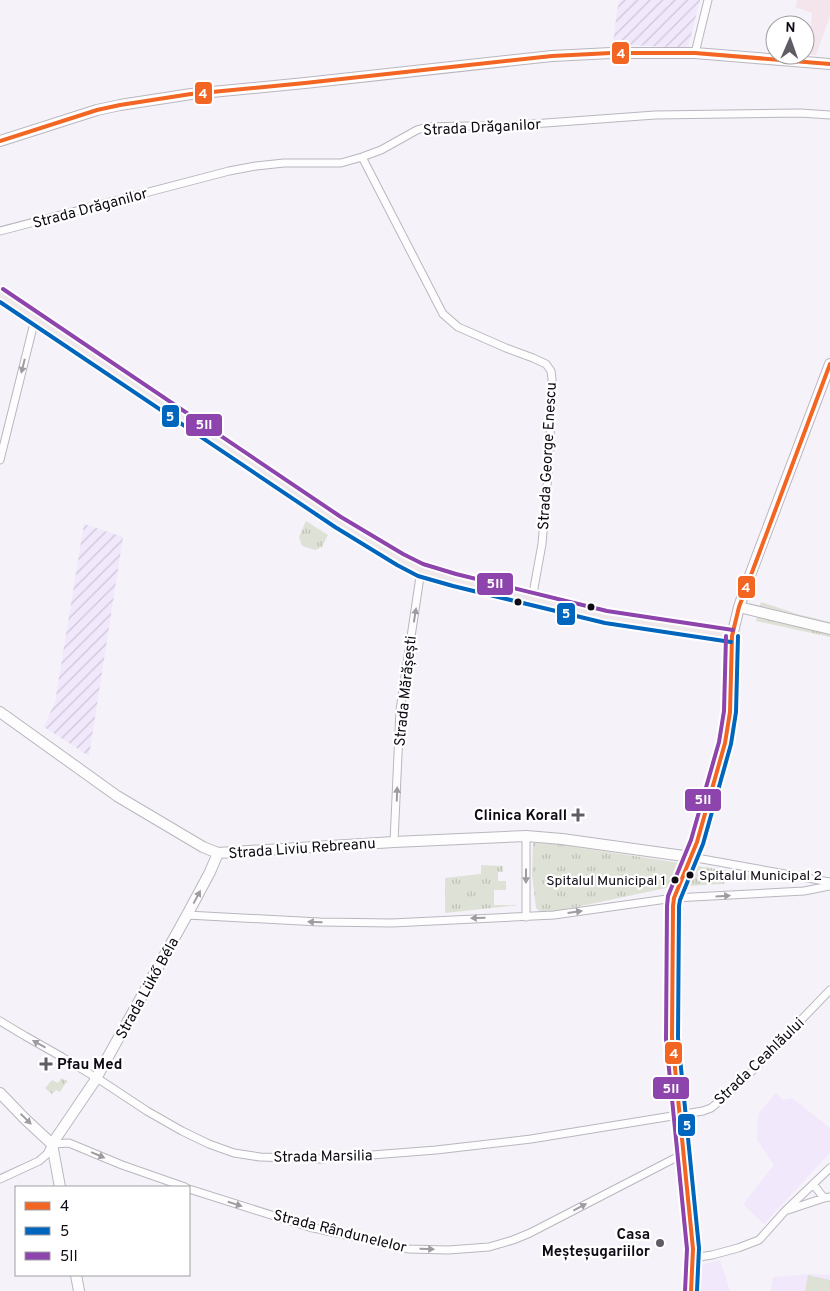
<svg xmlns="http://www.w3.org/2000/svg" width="830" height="1291" font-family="Overpass,sans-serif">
<defs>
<pattern id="industrial-furrows" width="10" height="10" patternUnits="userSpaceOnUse" patternTransform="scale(1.25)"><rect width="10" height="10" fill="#f1e8fc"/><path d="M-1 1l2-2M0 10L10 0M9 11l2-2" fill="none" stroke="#cdc6d7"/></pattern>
<pattern id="grass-tufts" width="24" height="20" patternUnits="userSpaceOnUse" patternTransform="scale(1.25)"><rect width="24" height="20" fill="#dee1d5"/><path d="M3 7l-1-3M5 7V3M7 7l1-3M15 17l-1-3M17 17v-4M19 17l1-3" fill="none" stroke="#bdc0b6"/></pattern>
</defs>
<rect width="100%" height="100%" fill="#f5f2f9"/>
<path fill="#f3e5eb" d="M 798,0 L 830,0 L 830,16 L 816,55 L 809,54 L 812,13 L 795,7 Z"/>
<path fill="url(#industrial-furrows)" d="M 620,0 L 700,0 L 688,48 L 613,44 L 617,10 Z
M 84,524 L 123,537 L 89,756 L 44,727 L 55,702 Z"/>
<path fill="#f1e8fc" d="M 776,1093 L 783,1100 L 792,1098 L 830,1128 L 830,1153 L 764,1224 L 743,1204 L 774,1165 L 757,1140 L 758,1114 Z
M 720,1260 L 730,1291 L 695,1291 L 697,1266 Z
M 810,1274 L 830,1275 L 830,1291 L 771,1291 L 773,1277 Z"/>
<path fill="url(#grass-tufts)" d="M 306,521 L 328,535 L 322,547 L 315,550 L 302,546 L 299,537 Z
M 761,602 L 797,614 L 830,622 L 830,624 L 760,606 Z
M 757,617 L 830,633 L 830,637 L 756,621 Z
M 533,843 L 556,844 L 680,863 L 671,887 L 543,914 L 536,908 L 532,875 Z
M 481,865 L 503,866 L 503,872 L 498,872 L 498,881 L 506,881 L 506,890 L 494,890 L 494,905 L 518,905 L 445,913 L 445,878 L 481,874 Z
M 692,865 L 782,880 L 762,882 L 762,879 L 725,881 L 724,884 L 686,886 Z
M 61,1078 L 67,1081 L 60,1092 L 56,1090 L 52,1094 L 45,1088 L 52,1080 L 58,1083 Z"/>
<path fill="#dee1d5" d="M 808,1275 L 830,1280 L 830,1291 L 805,1291 Z"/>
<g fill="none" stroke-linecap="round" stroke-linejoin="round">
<defs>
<path id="minor" d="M 695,53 L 708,0
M 362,157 L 443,314 L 458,327 L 506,348 L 533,358 L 546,364 L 551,371 L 552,379 L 552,401 L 547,487 L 542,544 L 532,599
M 0,231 L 229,171 L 256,166 L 284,163 L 341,163 L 362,157 L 381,150 L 417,130 L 427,127 L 466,126 L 504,126 L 655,115 L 800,113 L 830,115
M 0,460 L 35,319
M 526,836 L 526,917
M 394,842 L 400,710 L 421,570
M 691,857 L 830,882
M 187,915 L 320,922 L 392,923 L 554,915 L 674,898 L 804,891 L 830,886
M 0,1021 L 25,1036 L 62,1057 L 100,1080 L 147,1111 L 182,1131 L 209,1144 L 234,1153 L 260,1157 L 321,1159 L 436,1150 L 531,1139 L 703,1111 L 711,1108 L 716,1104 L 750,1073 L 830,990
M 0,1179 L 39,1161 L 47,1154 L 52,1144 L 69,1143 L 122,1165 L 185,1187
M 813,1184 L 824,1198
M 189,1189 L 309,1227 L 409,1249 L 448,1250 L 489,1247 L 513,1240 L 530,1233 L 683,1154
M 788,1210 L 824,1198 L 830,1197
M 693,1258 L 712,1255 L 738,1248 L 759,1240 L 785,1211 L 830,1168"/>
<path id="secondary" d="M 0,141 L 97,110 L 120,105 L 191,94 L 305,83 L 552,56 L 611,53 L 695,53 L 830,64
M 739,607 L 830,629
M 732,636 L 739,607 L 749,578 L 830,364
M 0,712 L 117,796 L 203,847 L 218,853 L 394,842 L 526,836 L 562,839 L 691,857
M 0,1093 L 25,1119 L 52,1144 L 60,1187
M 52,1144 L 94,1082 L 187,915 L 210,872 L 218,853
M 76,1275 L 79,1291"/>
<path id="primary" d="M 0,294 L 338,522 L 400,560 L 421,570 L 454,580 L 606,617 L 732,636 L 730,712 L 725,743 L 697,842 L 674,898 L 673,906 L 672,1038 L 693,1249 L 691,1291"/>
</defs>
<use href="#minor" stroke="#bab6bf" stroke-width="9"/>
<use href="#secondary" stroke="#bab6bf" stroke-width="12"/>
<use href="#primary" stroke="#b4a7ab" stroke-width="13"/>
<use href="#minor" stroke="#fefdfe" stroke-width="7"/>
<use href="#secondary" stroke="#fefdfe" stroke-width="10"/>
<use href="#primary" stroke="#f0e9eb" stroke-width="11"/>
<defs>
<path id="bus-1" d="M 0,141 L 97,110 L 120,105 L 191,94 L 305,83 L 552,56 L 611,53 L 695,53 L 830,64
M 691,1291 L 693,1249 L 672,1038 L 673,906 L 674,898 L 697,842 L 725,743 L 730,712 L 732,636 L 739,607 L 830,364"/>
<path id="bus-2" d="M 0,302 L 335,527 L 397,565 L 418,576 L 453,586 L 605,623 L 731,642
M 697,1291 L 699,1248 L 678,1038 L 679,906 L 680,900 L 703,844 L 731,744 L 736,712 L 738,636"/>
<path id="bus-3" d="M 3,289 L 341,517 L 403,554 L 423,564 L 456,574 L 607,611 L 733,630
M 685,1291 L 687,1249 L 666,1039 L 667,906 L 668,896 L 691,840 L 719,742 L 724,711 L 726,636"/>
</defs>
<use href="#bus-1" stroke="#fff" stroke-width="8"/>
<use href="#bus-2" stroke="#fff" stroke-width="8"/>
<use href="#bus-3" stroke="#fff" stroke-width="8"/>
<use href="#bus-1" stroke="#f26522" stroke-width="4"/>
<use href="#bus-2" stroke="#0065bd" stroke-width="4"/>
<use href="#bus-3" stroke="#8e44ad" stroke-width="4"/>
</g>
<defs><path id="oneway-solid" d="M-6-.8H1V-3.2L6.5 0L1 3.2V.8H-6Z" transform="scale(1.25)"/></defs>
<g fill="#9e9ca0">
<use href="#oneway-solid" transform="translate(23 366) rotate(104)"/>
<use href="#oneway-solid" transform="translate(415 615) rotate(-81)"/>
<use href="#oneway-solid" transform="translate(397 794) rotate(-88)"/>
<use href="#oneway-solid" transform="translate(526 876) rotate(90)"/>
<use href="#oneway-solid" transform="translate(723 896) rotate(-3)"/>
<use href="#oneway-solid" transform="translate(197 897) rotate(-62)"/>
<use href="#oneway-solid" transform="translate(575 912) rotate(-8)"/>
<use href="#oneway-solid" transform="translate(478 918) rotate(178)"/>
<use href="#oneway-solid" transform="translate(315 922) rotate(-178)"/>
<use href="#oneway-solid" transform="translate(39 1044) rotate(-151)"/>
<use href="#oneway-solid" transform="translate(26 1119) rotate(44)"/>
<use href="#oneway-solid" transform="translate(98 1155) rotate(23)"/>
<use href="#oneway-solid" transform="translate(235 1204) rotate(17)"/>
<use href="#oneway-solid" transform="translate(580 1207) rotate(-28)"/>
<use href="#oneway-solid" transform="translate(427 1249) rotate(1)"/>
</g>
<g fill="#0f0a14" stroke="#fff" stroke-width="2">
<circle cx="518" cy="602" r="4.5"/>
<circle cx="591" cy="607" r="4.5"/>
<circle cx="690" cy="875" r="4.5"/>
<circle cx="675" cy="880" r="4.5"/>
</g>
<g fill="#605b64" stroke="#fff" stroke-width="2">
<path d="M575.5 807.5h5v5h5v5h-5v5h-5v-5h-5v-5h5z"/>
<path d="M43.5 1056.5h5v5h5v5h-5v5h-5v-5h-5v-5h5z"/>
<circle cx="660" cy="1243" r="5"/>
</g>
<g text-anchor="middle" stroke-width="4.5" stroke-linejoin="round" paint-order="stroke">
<g font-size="14" fill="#0f0a14" stroke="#fff" text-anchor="start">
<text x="699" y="880">Spitalul Municipal 2</text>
<text x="666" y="885" text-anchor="end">Spitalul Municipal 1</text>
</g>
<g font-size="15" fill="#0f0a14" stroke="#fff">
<text transform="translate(482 127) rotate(-3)" y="5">Strada Drăganilor</text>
<text transform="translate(90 208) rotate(-15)" y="5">Strada Drăganilor</text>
<text transform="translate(547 456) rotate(-87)" y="5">Strada George Enescu</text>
<text transform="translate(405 691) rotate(-84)" y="5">Strada Mărășești</text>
<text transform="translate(302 848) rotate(-4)" y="5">Strada Liviu Rebreanu</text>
<text transform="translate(147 988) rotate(-61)" y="5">Strada Lükő Béla</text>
<text transform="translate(759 1061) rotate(-44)" y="5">Strada Ceahlăului</text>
<text transform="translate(323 1156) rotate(-1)" y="5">Strada Marsilia</text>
<text transform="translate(340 1231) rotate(14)" y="5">Strada Rândunelelor</text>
</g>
<g font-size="15" font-weight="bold" fill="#0f0a14" stroke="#fff" text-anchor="end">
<text x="567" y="820">Clinica Korall</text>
<text x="57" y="1069" text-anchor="start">Pfau Med</text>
<text x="650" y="1239">Casa<tspan x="650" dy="17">Meșteșugariilor</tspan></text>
</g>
</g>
<g stroke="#fff" stroke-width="2">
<rect x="611" y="41" width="19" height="24" rx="5" fill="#f26522"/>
<rect x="194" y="81" width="19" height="24" rx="5" fill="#f26522"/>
<rect x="161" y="404" width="19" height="24" rx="5" fill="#0065bd"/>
<rect x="185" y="413" width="38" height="24" rx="5" fill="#8e44ad"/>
<rect x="476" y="572" width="38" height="24" rx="5" fill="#8e44ad"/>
<rect x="737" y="575" width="19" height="24" rx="5" fill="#f26522"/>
<rect x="556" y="602" width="20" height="24" rx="5" fill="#0065bd"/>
<rect x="684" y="788" width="38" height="24" rx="5" fill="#8e44ad"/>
<rect x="664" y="1041" width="19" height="24" rx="5" fill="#f26522"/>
<rect x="652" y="1076" width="38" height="24" rx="5" fill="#8e44ad"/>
<rect x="677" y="1113" width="19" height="24" rx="5" fill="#0065bd"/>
</g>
<g font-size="14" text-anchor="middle" font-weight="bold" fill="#fff">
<text x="621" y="58">4</text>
<text x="203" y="98">4</text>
<text x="170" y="421">5</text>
<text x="204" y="429">5II</text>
<text x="495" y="588">5II</text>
<text x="746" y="592">4</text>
<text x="566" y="618">5</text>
<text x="703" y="804">5II</text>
<text x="674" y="1058">4</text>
<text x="671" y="1093">5II</text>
<text x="687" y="1130">5</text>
</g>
<rect x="15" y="1186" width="175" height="90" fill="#ffffff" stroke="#9f9da1"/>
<rect x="25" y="1202" width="25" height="8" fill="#f26522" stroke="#9f9da1"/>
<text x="60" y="1211" font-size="15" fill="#0f0a14">4</text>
<rect x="25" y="1227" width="25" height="8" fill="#0065bd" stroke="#9f9da1"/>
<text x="60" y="1236" font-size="15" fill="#0f0a14">5</text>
<rect x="25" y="1252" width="25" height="8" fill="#8e44ad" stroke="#9f9da1"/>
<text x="60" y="1261" font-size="15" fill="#0f0a14">5II</text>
<g transform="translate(790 40) rotate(2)"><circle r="24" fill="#ffffff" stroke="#9f9da1"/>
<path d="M0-4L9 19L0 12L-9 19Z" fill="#605b64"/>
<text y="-8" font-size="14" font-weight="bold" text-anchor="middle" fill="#0f0a14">N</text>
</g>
</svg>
